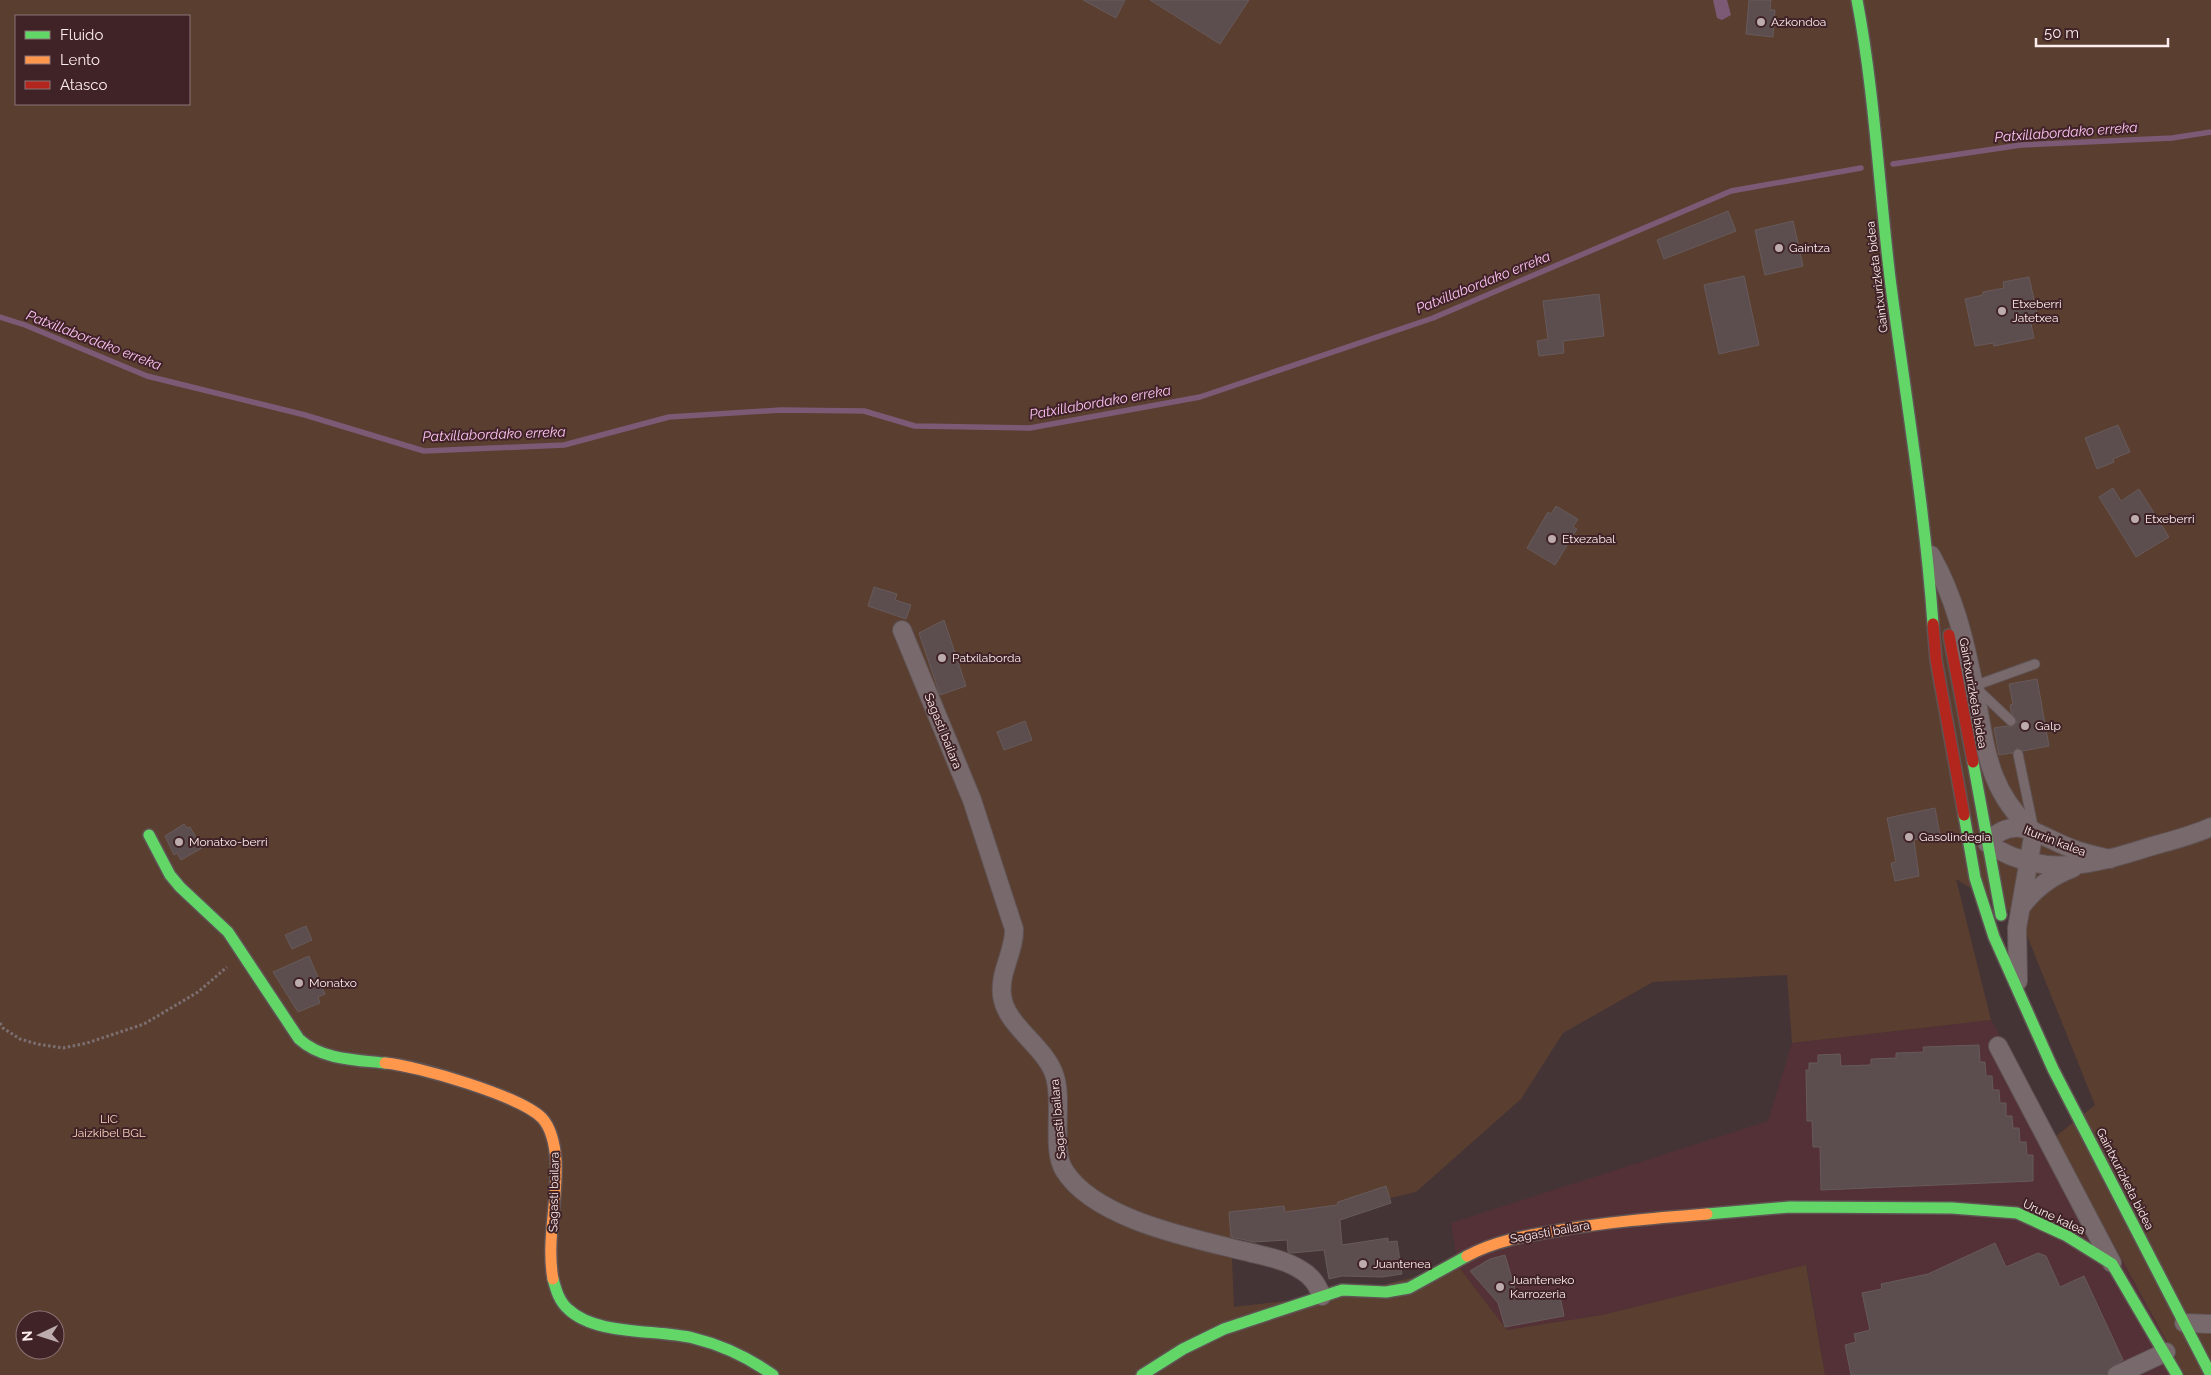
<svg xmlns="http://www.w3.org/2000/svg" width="2211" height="1375" font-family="Raleway,sans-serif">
<rect width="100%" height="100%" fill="#443436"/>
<path fill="#543137" d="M 1991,1020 L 2185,1375 L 1825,1375 L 1807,1266 L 1602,1315 L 1507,1330 L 1458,1266 L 1451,1223 L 1768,1121 L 1792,1043 Z"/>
<path fill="#5a3e30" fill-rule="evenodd" d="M 0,0 L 2211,0 L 2211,1375 L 2185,1375 L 2055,1137 L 2095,1105 L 2020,918 L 1956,879 L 1991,1020 L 1792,1043 L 1787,975 L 1653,982 L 1563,1033 L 1521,1099 L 1416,1192 L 1231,1235 L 1234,1307 L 1351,1293 L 1458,1266 L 1507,1330 L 1602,1315 L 1806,1265 L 1825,1375 L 0,1375 ZM 16,16 L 189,16 L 189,104 L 16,104 ZM 25,1320 L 55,1320 L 55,1350 L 25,1350 Z"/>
<path fill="#7c5a76" d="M 1713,0 L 1727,0 L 1731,15 L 1722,20 L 1717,18 Z"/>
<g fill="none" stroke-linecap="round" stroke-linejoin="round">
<path stroke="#7c5a76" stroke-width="5.5" d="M 1893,164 L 2021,145 L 2172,138 L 2211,132
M 0,317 L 25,325 L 147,376 L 305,415 L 424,451 L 564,445 L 669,417 L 781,410 L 864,411 L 915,426 L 1030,428 L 1200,397 L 1433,318 L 1731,191 L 1861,168"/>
</g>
<path fill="#5c4e4e" stroke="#675a5a" d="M 1083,0 L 1125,0 L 1116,18 Z
M 1150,0 L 1249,0 L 1220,44 Z
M 1749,0 L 1771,0 L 1770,10 L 1775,10 L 1773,37 L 1746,34 Z
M 1728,211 L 1736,231 L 1664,259 L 1657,240 Z
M 1793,221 L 1803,266 L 1765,275 L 1755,230 Z
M 1744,276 L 1759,345 L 1719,354 L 1704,285 Z
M 2029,277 L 2039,322 L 2031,324 L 2034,338 L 1994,346 L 1993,343 L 1975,346 L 1965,299 L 1983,295 L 1983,292 L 2004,288 L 2003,282 Z
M 1599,294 L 1604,336 L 1563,341 L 1564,353 L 1539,356 L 1537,341 L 1548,339 L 1543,301 Z
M 2118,425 L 2130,452 L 2113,459 L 2114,462 L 2097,469 L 2085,438 Z
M 2113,488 L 2121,501 L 2139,489 L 2169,537 L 2136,557 L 2099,497 Z
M 1556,506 L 1578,519 L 1573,527 L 1577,529 L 1555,565 L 1527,548 L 1548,512 L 1551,514 Z
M 874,587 L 897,594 L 895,600 L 911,605 L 906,619 L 868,606 Z
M 944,620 L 966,686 L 940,695 L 919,633 Z
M 2037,679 L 2049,746 L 2023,751 L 2017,748 L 2012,753 L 1999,755 L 1994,728 L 2007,726 L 2012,727 L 2017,722 L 2011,712 L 2010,705 L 2013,704 L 2009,684 Z
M 1025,721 L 1032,740 L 1004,750 L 997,732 Z
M 1935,808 L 1940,835 L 1914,840 L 1919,876 L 1895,881 L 1891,863 L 1896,862 L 1887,818 Z
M 184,824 L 187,828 L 190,827 L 202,848 L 181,860 L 177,853 L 174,855 L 165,836 Z
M 306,926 L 312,940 L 292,949 L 285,935 Z
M 309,956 L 325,994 L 318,997 L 320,1003 L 298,1012 L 273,972 Z
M 1979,1045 L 1980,1062 L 1985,1062 L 1986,1076 L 1992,1076 L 1993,1090 L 1999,1090 L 2000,1103 L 2006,1103 L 2006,1116 L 2012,1116 L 2013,1128 L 2019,1128 L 2020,1142 L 2026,1142 L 2027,1155 L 2033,1155 L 2033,1181 L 1821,1190 L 1820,1147 L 1813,1147 L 1812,1121 L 1807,1121 L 1806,1070 L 1809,1070 L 1809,1063 L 1818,1063 L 1818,1055 L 1840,1054 L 1841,1066 L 1871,1065 L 1871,1059 L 1896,1058 L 1896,1053 L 1924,1052 L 1923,1047 Z
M 1386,1186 L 1391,1203 L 1340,1220 L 1342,1245 L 1388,1238 L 1388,1242 L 1397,1241 L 1402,1274 L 1383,1277 L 1342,1276 L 1329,1279 L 1324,1250 L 1292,1253 L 1288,1252 L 1287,1240 L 1254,1242 L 1231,1237 L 1229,1212 L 1284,1206 L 1285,1212 L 1337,1205 L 1338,1202 Z
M 1995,1243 L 2006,1267 L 2038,1253 L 2046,1256 L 2060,1287 L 2084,1276 L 2123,1360 L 2109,1369 L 2107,1375 L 1851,1375 L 1845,1345 L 1856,1342 L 1854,1334 L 1870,1330 L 1862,1293 L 1882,1289 L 1881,1284 L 1928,1274 Z
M 1505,1255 L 1518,1299 L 1559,1291 L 1564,1316 L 1505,1327 L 1498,1303 L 1470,1271 L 1490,1259 Z"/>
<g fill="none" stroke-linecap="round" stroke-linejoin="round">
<defs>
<path id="lane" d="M 2011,721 L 1974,686 L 2035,664
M 2018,754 L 2033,826"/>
<path id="street" d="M 1931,555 C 1955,598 1964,638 1974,686 C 1986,744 1985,788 2033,831
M 902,630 L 972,800 L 1014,929 C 1015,951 999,972 1002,995 C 1005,1026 1047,1047 1055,1077 C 1063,1102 1051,1149 1064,1170 C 1094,1219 1191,1238 1244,1251 C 1263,1256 1284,1259 1301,1270 C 1312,1276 1317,1285 1322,1296
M 2110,859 C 2096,856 2082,853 2068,847 C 2039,836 2014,812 1987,843 C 2040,879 2093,865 2149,847 C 2170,841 2191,836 2211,827
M 2021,907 C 2035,888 2051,876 2073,868
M 2018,981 L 2017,928 L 2034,831
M 1998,1046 L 2112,1263
M 2184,1323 L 2211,1324
M 2117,1375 L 2166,1352"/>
<path id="fast" d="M 1857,0 C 1875,94 1879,191 1891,286 C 1906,399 1925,511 1933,624
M 1973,762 L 2001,915
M 1964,815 L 1975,878 L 1994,937 L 2053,1069 L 2211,1375
M 149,835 L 170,875 L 180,887 L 228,932 L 299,1039 C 322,1060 356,1060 385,1063
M 1707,1214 L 1790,1207 L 1952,1208 L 2017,1213 L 2067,1236 L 2112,1264 L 2177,1375
M 553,1279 C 556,1290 559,1301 568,1309 C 596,1336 657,1329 693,1338 C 722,1345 749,1358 773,1375
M 1142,1375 L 1183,1349 L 1224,1329 L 1342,1290 L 1386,1292 L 1409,1288 L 1467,1256"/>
<path id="slow" d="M 385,1063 C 418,1066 520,1096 542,1118 C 552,1129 555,1147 556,1161 C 558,1200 546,1241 553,1279
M 1467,1256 C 1495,1241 1524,1236 1555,1231 C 1606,1222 1656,1218 1707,1214"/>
<path id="jam" d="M 1933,624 L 1936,660 L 1964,815
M 1949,635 L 1973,762"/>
</defs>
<use href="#lane" stroke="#605354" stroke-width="11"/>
<use href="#street" stroke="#605354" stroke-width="20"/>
<use href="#fast" stroke="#605354" stroke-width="14"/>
<use href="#slow" stroke="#605354" stroke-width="14"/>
<use href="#jam" stroke="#605354" stroke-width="14"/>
<path stroke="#7d7072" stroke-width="3" stroke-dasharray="2.5 2.5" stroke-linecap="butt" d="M 0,1023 L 3,1028 L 20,1039 L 37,1044 L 63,1048 L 87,1043 L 144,1024 L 198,992 L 227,967"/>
<use href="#lane" stroke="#786a6c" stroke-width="9"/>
<use href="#street" stroke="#786a6c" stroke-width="18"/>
<use href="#fast" stroke="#63d668" stroke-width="11"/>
<use href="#slow" stroke="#ff974d" stroke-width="11"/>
<use href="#jam" stroke="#b3261e" stroke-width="11"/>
</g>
<g fill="#bcacae" stroke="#402327" stroke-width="2">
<circle cx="1761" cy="22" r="5"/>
<circle cx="1779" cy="248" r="5"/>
<circle cx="2002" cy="311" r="5"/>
<circle cx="2135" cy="519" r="5"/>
<circle cx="1552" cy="539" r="5"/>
<circle cx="942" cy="658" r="5"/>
<circle cx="2025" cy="726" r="5"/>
<circle cx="1909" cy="837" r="5"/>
<circle cx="179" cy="842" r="5"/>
<circle cx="299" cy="983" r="5"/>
<circle cx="1363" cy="1264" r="5"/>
<circle cx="1500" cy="1287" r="5"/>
</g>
<g text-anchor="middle" stroke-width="4" stroke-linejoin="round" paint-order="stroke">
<g font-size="12" fill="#fdedee" stroke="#402327" text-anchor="start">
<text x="1771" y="26">Azkondoa</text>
<text x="1789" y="252">Gaintza</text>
<text x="2012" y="308">Etxeberri<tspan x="2012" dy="14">Jatetxea</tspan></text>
<text x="2145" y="523">Etxeberri</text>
<text x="1562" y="543">Etxezabal</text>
<text x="952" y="662">Patxilaborda</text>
<text x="2035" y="730">Galp</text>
<text x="1919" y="841">Gasolindegia</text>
<text x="189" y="846">Monatxo-berri</text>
<text x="309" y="987">Monatxo</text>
<text x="1373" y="1268">Juantenea</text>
<text x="1510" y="1284">Juanteneko<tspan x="1510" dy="14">Karrozeria</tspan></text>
</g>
<g font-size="12" fill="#fdedee" stroke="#402327">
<text transform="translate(1877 277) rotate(-97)" y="4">Gaintxurizketa bidea</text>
<text transform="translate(1973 693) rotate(80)" y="4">Gaintxurizketa bidea</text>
<text transform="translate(943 731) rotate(68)" y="4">Sagasti bailara</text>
<text transform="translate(2055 841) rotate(21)" y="4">Iturrin kalea</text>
<text transform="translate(1058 1119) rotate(-95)" y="4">Sagasti bailara</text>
<text transform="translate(2125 1179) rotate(63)" y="4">Gaintxurizketa bidea</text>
<text transform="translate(554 1192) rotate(-89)" y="4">Sagasti bailara</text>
<text transform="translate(2054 1217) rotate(25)" y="4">Urune kalea</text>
<text transform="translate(1550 1232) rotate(-10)" y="4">Sagasti bailara</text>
</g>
<g font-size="12" fill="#fed4be" stroke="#402327">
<text x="109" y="1123">LIC<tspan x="109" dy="14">Jaizkibel BGL</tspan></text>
</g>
<g font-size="14" font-style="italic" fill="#fec3f4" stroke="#402327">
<text transform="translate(2066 132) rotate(-4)" y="5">Patxillabordako erreka</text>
<text transform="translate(1483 282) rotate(-22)" y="5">Patxillabordako erreka</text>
<text transform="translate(94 340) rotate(21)" y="5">Patxillabordako erreka</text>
<text transform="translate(1100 402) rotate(-10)" y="5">Patxillabordako erreka</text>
<text transform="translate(494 434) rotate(-2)" y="5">Patxillabordako erreka</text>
</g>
</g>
<rect x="15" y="15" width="175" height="90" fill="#402327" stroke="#8c7477"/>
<rect x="25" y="31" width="25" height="8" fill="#63d668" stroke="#8c7477"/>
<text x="60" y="40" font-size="15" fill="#fdedee">Fluido</text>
<rect x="25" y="56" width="25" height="8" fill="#ff974d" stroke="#8c7477"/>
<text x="60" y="65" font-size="15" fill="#fdedee">Lento</text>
<rect x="25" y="81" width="25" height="8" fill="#b3261e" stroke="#8c7477"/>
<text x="60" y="90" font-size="15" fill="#fdedee">Atasco</text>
<g transform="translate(40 1335) rotate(266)"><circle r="24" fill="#402327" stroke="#8c7477"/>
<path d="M0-4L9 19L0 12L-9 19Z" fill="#bcacae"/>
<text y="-8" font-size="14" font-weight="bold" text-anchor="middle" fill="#fdedee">N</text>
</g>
<path d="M2036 38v8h132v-8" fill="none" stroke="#fdedee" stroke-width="2.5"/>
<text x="2044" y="38" font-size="15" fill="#fdedee" stroke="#402327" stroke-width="4" paint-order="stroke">50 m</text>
</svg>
